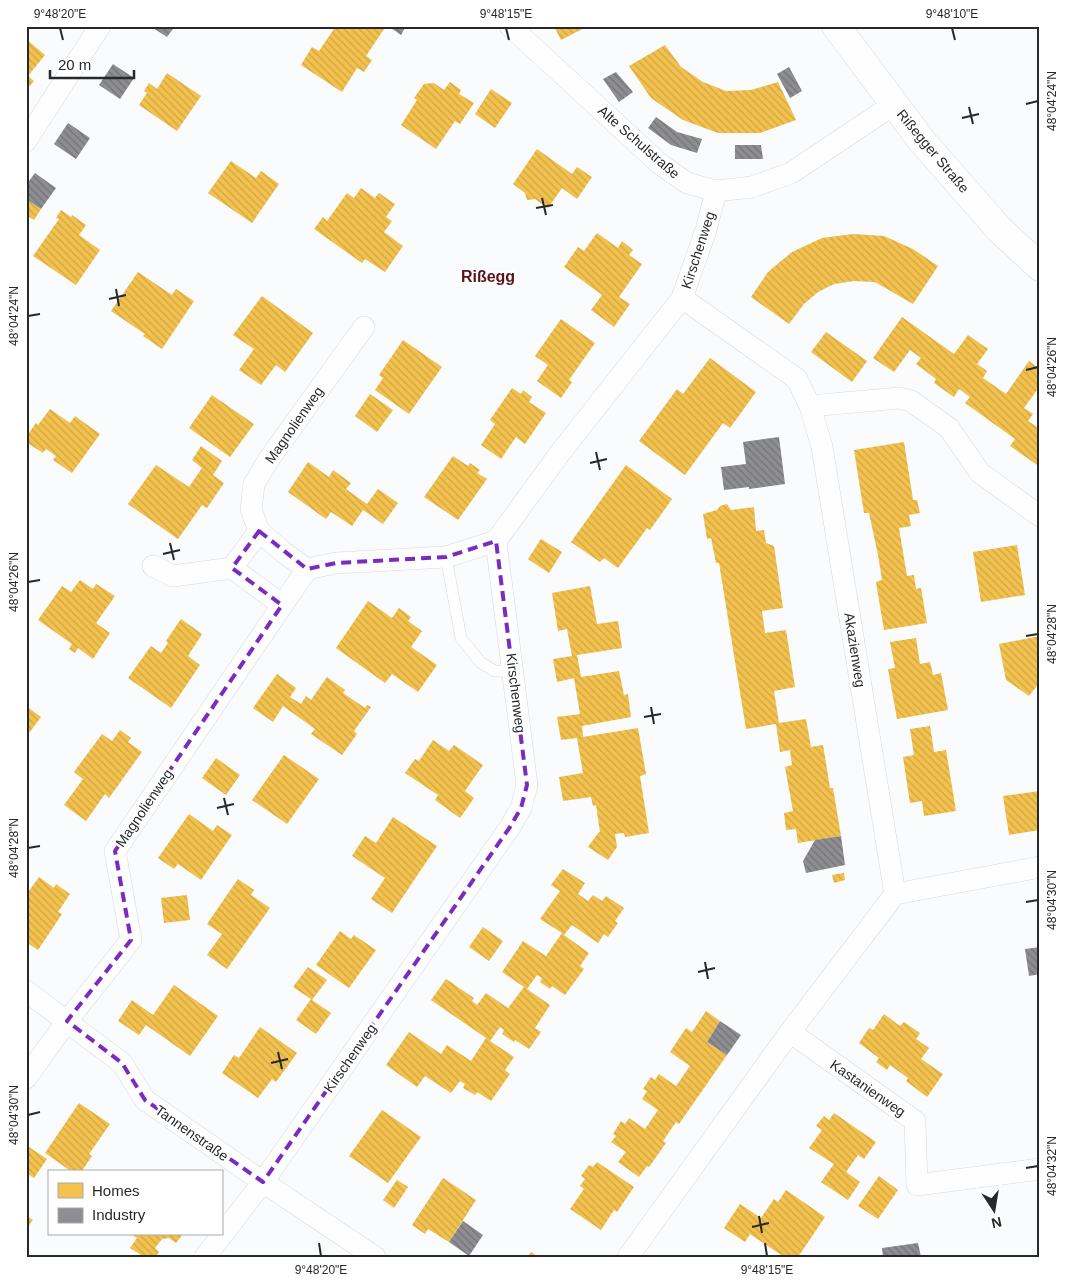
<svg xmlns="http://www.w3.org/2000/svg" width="1066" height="1283" font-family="Arial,sans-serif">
<defs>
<pattern id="homes-back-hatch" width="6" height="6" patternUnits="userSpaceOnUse" patternTransform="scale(1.25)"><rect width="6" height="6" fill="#f2c14e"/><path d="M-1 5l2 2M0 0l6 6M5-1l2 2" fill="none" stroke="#cfa644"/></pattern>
<pattern id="industry-back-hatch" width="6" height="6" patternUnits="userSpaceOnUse" patternTransform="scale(1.25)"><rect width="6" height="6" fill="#8d8d92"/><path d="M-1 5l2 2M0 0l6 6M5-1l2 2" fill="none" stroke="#737377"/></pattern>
</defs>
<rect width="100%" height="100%" fill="#f9fbfd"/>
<path fill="url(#homes-back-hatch)" d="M 336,26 L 380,26 L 384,29 L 366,56 L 372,60 L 364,72 L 357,68 L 342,92 L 301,65 L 312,47 L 319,51 Z
M 554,26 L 588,26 L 561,40 Z
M 26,39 L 45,55 L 28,76 L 34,81 L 26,90 Z
M 665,45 L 681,67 L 703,82 L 726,91 L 751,90 L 778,82 L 796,120 L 760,133 L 718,133 L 683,120 L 651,98 L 629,66 Z
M 167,73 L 201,96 L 177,131 L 139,105 L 147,93 L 144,91 L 149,83 L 157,89 Z
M 450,82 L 461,90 L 459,94 L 474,103 L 460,124 L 455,121 L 436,149 L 401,125 L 417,100 L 414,98 L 424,84 L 434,83 L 444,90 Z
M 491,89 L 512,103 L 495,128 L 475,114 Z
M 537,149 L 572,174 L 577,167 L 592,177 L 577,199 L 562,188 L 548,208 L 535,199 L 527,200 L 525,193 L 513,184 Z
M 231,161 L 256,178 L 261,171 L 279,184 L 252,223 L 208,193 Z
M 361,188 L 375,198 L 379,193 L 395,204 L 386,217 L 392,221 L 384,232 L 403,246 L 385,272 L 365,259 L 362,263 L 314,229 L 323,217 L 327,221 L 347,193 L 354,198 Z
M 26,199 L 41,209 L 34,220 L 26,215 Z
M 61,210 L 71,217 L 72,215 L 86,225 L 79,235 L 100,250 L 76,285 L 33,256 L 59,219 L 56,218 Z
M 597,233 L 618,248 L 622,241 L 633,250 L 629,255 L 642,264 L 619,297 L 630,304 L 614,327 L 591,310 L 602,295 L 564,267 L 578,247 L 584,251 Z
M 853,234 L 884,236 L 913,249 L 938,266 L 913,304 L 875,282 L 854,281 L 834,284 L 818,292 L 804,304 L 789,324 L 751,297 L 768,272 L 792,252 L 822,238 Z
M 138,272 L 172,295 L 176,289 L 194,301 L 162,349 L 143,336 L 145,334 L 111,311 Z
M 262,296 L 313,333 L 285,372 L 276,365 L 261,385 L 239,370 L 254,349 L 233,335 Z
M 902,317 L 954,354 L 968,335 L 988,349 L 977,364 L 987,371 L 983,378 L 1006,394 L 1029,361 L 1040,369 L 1040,386 L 1024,408 L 1033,414 L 1028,421 L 1040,429 L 1040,467 L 1010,446 L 1015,439 L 965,403 L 970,397 L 959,389 L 954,397 L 934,383 L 936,379 L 916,364 L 921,358 L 910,350 L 894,372 L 873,358 Z
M 561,319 L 595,343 L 569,380 L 572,382 L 561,398 L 537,381 L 548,365 L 535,356 Z
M 826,332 L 867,361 L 852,382 L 811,352 Z
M 403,340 L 442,367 L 409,414 L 375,390 L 383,378 L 379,375 Z
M 710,358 L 756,392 L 730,428 L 723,423 L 685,475 L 639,441 L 677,389 L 683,394 Z
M 512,388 L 521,394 L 523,390 L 532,397 L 529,402 L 546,413 L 525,444 L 516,437 L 501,459 L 481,445 L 495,424 L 490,420 Z
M 370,394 L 393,410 L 377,432 L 355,416 Z
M 212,395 L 254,424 L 230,457 L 189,428 Z
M 50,409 L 70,423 L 75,416 L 100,434 L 72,473 L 53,460 L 56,456 L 46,449 L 43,453 L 26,442 L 26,437 L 36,423 L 38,425 Z
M 904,442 L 913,500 L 917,500 L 920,513 L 909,515 L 911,526 L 899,528 L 907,576 L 914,575 L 916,589 L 921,588 L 927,623 L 884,630 L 876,582 L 882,580 L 878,555 L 869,513 L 864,513 L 854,450 Z
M 201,446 L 222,461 L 213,475 L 224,483 L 207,508 L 202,505 L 178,539 L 128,504 L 156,465 L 189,487 L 202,468 L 192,460 Z
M 453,456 L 468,466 L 470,463 L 480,470 L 477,473 L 487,479 L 458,520 L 424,497 Z
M 308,462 L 329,477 L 333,470 L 351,483 L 346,489 L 367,504 L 378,489 L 398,503 L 383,524 L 363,510 L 352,526 L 331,512 L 326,519 L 288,492 Z
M 626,465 L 672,499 L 650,530 L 647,528 L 618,568 L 604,558 L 600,562 L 571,542 Z
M 727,504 L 731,510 L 754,507 L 756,531 L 764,530 L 766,543 L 774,546 L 783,608 L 762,611 L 765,633 L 786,630 L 795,687 L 774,691 L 779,723 L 806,719 L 811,747 L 823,745 L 830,788 L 833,788 L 841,836 L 798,843 L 796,829 L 786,830 L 784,813 L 793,811 L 785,767 L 792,765 L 790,750 L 780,752 L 776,724 L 746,729 L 719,563 L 716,563 L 711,538 L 707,539 L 703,514 L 717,510 L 720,506 Z
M 541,539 L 562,552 L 549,573 L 528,559 Z
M 1017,545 L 1025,595 L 981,602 L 973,552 Z
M 80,580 L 93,589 L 96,584 L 115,596 L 96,623 L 110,633 L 93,659 L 78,648 L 75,653 L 69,649 L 72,644 L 38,620 L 62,586 L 71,592 Z
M 590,586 L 597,624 L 618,621 L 622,648 L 577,655 L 581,677 L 619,671 L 624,695 L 628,694 L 631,717 L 582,726 L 583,737 L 638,728 L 646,774 L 640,776 L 649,833 L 625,837 L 624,833 L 615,834 L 617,847 L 608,860 L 588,847 L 598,833 L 600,832 L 596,805 L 593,806 L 591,797 L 563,801 L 559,777 L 583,773 L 577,738 L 561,740 L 557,717 L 580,714 L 574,678 L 557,682 L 553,659 L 572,656 L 567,629 L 558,631 L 552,593 Z
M 368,601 L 392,618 L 399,608 L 411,617 L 408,621 L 422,631 L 411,647 L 437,665 L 418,692 L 392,674 L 385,683 L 336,648 Z
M 181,619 L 202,634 L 188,656 L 200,665 L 171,708 L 128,678 L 151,646 L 161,653 L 168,643 L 166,641 Z
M 1040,636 L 1040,682 L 1029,696 L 1006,680 L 999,644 Z
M 916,638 L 920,664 L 930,662 L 933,675 L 941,673 L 948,710 L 897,719 L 888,669 L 895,668 L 890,642 Z
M 277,674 L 296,688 L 290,697 L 301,704 L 306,696 L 311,700 L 327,677 L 345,690 L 343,693 L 365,708 L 367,705 L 371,707 L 354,731 L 357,734 L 342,755 L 311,734 L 315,729 L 283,706 L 273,722 L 253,708 Z
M 26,706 L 41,717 L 26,737 Z
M 930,726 L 934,752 L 946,750 L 956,811 L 924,816 L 922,801 L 910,803 L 903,757 L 914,755 L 910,729 Z
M 120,730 L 131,738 L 128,742 L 142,752 L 109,798 L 105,794 L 86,821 L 64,805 L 83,779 L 74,772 L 102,734 L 112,741 Z
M 433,740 L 449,751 L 454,745 L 483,765 L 465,791 L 474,798 L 460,818 L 435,800 L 438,795 L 405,773 L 415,759 L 419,761 Z
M 284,755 L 319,779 L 287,824 L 252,800 Z
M 216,758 L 240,775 L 226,795 L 202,778 Z
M 1040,791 L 1040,830 L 1009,835 L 1003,796 Z
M 189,814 L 213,831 L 217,825 L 232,835 L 201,880 L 178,864 L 174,869 L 158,858 Z
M 393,817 L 437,846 L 392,913 L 371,899 L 385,878 L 352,856 L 365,836 L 376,843 Z
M 563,869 L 585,883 L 578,894 L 588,901 L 593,895 L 602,901 L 606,896 L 624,908 L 615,921 L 618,923 L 608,937 L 604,934 L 598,943 L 572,925 L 564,935 L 589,953 L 580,966 L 584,969 L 565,995 L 552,986 L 550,989 L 540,982 L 542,978 L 537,975 L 527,989 L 550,1005 L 535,1028 L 541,1032 L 529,1049 L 515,1040 L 514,1042 L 502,1034 L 504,1030 L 500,1027 L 490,1041 L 514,1057 L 505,1070 L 510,1074 L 491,1101 L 477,1092 L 475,1095 L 463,1088 L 465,1084 L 460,1081 L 451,1093 L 425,1076 L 417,1087 L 386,1065 L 409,1032 L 441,1054 L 447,1045 L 471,1061 L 486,1038 L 431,1000 L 446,979 L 474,998 L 472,1001 L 477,1005 L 486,993 L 508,1008 L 524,987 L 502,972 L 523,941 L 546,956 L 562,933 L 540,919 L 560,891 L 551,885 Z
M 844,873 L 845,880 L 834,883 L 832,875 Z
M 39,877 L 54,888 L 56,884 L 70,894 L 58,912 L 62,914 L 38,950 L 26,942 L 26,889 L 29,891 Z
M 238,879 L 254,890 L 251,895 L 270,908 L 227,969 L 207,955 L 222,934 L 207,924 Z
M 187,895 L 190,920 L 164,923 L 161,898 Z
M 483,927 L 503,941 L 489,961 L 469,947 Z
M 340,931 L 351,939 L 354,935 L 376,950 L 349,988 L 316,965 Z
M 308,967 L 327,980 L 312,1000 L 331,1013 L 316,1034 L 296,1020 L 311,999 L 293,987 Z
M 174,985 L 218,1016 L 190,1056 L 146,1025 L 139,1035 L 118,1021 L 132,1000 L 153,1015 Z
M 706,1011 L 720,1021 L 707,1042 L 727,1055 L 679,1124 L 676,1122 L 663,1141 L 666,1143 L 649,1167 L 647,1166 L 639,1177 L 618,1162 L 626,1152 L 611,1142 L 616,1136 L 613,1134 L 621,1121 L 625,1124 L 629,1118 L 645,1129 L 658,1110 L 642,1099 L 647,1091 L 643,1089 L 651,1077 L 655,1080 L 659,1074 L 676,1086 L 690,1066 L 670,1052 L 686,1028 L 692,1032 Z
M 884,1014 L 900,1026 L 904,1022 L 920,1033 L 916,1039 L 929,1048 L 921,1059 L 943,1074 L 927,1097 L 906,1081 L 908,1078 L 890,1065 L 887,1070 L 876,1062 L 879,1058 L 859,1043 L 869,1028 L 873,1030 Z
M 260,1027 L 297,1053 L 276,1082 L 272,1079 L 258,1098 L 222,1073 L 234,1055 L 239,1058 Z
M 79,1103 L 110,1124 L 89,1154 L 92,1156 L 81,1172 L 72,1172 L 45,1153 Z
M 382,1110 L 421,1137 L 388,1183 L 349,1156 Z
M 834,1113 L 876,1142 L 864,1159 L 858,1155 L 846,1172 L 860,1182 L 848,1200 L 821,1182 L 834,1164 L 809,1148 L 822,1130 L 816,1126 L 824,1116 L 829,1120 Z
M 26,1145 L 47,1159 L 34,1178 L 26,1173 Z
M 597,1162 L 634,1187 L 617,1212 L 614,1210 L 601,1230 L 570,1209 L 584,1189 L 580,1186 L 585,1179 L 581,1176 L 589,1165 L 593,1167 Z
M 879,1176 L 898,1190 L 878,1219 L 858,1206 Z
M 443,1178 L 476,1200 L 449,1242 L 428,1229 L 425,1234 L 412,1225 Z
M 397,1180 L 408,1187 L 394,1208 L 383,1200 Z
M 786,1190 L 825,1217 L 798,1257 L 784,1257 L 750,1234 L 745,1242 L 724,1228 L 740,1204 L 761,1218 L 774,1199 L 778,1202 Z
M 26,1215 L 33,1220 L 26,1229 Z
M 131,1234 L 183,1234 L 176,1243 L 169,1238 L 162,1239 L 155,1248 L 159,1252 L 156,1257 L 144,1257 L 130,1248 L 137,1238 Z
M 531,1252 L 538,1257 L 527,1257 Z"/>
<path fill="url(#industry-back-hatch)" d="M 150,26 L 175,26 L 167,37 Z
M 388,26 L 406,26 L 401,35 Z
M 113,64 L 134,78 L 120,99 L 99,85 Z
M 789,67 L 802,91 L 790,98 L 777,74 Z
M 616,72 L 633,92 L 619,102 L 603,79 Z
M 656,117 L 677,132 L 702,139 L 697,153 L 671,145 L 648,128 Z
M 68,123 L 90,138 L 76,159 L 54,144 Z
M 735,145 L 761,145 L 763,159 L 735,159 Z
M 35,173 L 56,188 L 41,209 L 26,199 L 26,185 Z
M 779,437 L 785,484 L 749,489 L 749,487 L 724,490 L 721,467 L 746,464 L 743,442 Z
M 841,836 L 845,865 L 806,873 L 803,861 L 815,840 Z
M 1040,947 L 1040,974 L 1029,976 L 1025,949 Z
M 720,1021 L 741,1035 L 727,1055 L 707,1042 Z
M 463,1221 L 483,1235 L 469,1256 L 449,1242 Z
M 918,1243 L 921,1257 L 883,1257 L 882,1248 Z"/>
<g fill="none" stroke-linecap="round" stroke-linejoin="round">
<defs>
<path id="lane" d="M 446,557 L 461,638 L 481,663 L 495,671 L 514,672"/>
<path id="street" d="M 510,26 L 660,164 L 687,183 L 716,191 L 752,187 L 791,173 L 893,105
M 26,141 L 100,26
M 682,298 L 797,379 L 810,406 L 822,447 L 895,894
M 810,406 L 899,398 L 911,401 L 949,428 L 980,473 L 1040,516
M 259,531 L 232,568 L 282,605
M 153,566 L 173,576 L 232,568
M 307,569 L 283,552 L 259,531 L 251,509 L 254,484 L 269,459 L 364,327
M 26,991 L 122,1063 L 145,1100 L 263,1182 L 375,1257
M 790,1032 L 915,1121 L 917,1185 L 1040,1169
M 26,1078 L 67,1021 L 131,940 L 115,851 L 307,569 L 336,563 L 446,557 L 496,541
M 205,1257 L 263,1182 L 510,827 L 521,808 L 527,785 L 496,541 L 560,453 L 682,298 L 706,230 L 716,191
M 628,1257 L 790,1032 L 895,894 L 1040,867"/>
<path id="secondary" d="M 836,26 L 922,141 L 999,229 L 1040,267"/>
</defs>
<use href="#lane" stroke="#d6d8da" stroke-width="12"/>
<use href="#street" stroke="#d6d8da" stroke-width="22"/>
<use href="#secondary" stroke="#d6d8da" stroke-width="29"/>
<use href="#lane" stroke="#fefeff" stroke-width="11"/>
<use href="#street" stroke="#fefeff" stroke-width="21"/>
<use href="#secondary" stroke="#fefeff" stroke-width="28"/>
</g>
<path fill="none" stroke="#7b2cbf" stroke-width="4" stroke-dasharray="10 6" stroke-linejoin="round" d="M 259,531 L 307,569 L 336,563 L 446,557 L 496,541 L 527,785 L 521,808 L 510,827 L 263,1182 L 145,1100 L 122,1063 L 67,1021 L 131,940 L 115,851 L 282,605 L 232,568 Z"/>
<path fill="none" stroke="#26282a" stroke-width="2" d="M 60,28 L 63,40M 506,28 L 509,40M 952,28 L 955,40M 1026,104 L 1038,101M 969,107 L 973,124M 962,118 L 979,114M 542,198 L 546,215M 536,208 L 553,205M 116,289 L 119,306M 109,299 L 126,295M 28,316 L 40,314M 1026,370 L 1038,367M 596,452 L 600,470M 590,463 L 607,459M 170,543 L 174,560M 163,554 L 180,550M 28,582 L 40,580M 1026,636 L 1038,634M 651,707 L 654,724M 644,717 L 661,714M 224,798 L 228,815M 217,808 L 234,804M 28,848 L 40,846M 1026,902 L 1038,900M 705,962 L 708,979M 698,972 L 715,968M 278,1052 L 282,1069M 271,1063 L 288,1059M 28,1115 L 40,1112M 1026,1168 L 1038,1166M 759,1216 L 762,1233M 752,1227 L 769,1223M 319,1243 L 321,1256M 765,1243 L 767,1256"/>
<g text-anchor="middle" stroke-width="5" stroke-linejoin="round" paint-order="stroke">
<g font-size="14" fill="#26282a" stroke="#fff">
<text transform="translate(639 142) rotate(41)" y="5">Alte Schulstraße</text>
<text transform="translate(933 151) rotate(50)" y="5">Rißegger Straße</text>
<text transform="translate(698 250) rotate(-72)" y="5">Kirschenweg</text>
<text transform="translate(294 425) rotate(-55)" y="5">Magnolienweg</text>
<text transform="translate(855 650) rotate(81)" y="5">Akazienweg</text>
<text transform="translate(516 693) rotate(83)" y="5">Kirschenweg</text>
<text transform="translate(144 808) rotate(-56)" y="5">Magnolienweg</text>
<text transform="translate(350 1058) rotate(-55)" y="5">Kirschenweg</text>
<text transform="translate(868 1088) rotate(35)" y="5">Kastanienweg</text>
<text transform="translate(192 1133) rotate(35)" y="5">Tannenstraße</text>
</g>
<g font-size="16" font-weight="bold" fill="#58131d" stroke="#fff">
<text x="488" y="282">Rißegg</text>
</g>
</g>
<rect width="1066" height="1283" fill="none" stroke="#ffffff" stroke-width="55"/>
<rect x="48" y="1170" width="175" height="65" fill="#ffffff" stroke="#a8a9aa"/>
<rect x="58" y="1183" width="25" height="15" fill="#f2c14e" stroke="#a8a9aa"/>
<text x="92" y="1196" font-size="15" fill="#26282a">Homes</text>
<rect x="58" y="1208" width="25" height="15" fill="#8d8d92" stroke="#a8a9aa"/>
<text x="92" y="1220" font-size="15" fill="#26282a">Industry</text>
<g transform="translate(994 1210) rotate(168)" stroke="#ffffff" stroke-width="4" paint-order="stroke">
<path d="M0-4L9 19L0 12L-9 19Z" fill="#26282a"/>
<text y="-8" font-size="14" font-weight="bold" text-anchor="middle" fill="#26282a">N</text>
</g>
<path d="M50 70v8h84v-8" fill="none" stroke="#26282a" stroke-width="2.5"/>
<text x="58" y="70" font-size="15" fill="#26282a" stroke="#ffffff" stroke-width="4" paint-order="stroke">20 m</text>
<rect x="28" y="28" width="1010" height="1228" fill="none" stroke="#26282a" stroke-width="2"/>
<g font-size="12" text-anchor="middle" fill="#26282a">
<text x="60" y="18">9°48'20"E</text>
<text x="506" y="18">9°48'15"E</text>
<text x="952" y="18">9°48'10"E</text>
<text transform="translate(1052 101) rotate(-90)" y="4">48°04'24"N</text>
<text transform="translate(14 316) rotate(-90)" y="4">48°04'24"N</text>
<text transform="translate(1052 367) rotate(-90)" y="4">48°04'26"N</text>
<text transform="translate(14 582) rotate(-90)" y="4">48°04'26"N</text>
<text transform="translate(1052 634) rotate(-90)" y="4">48°04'28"N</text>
<text transform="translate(14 848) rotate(-90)" y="4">48°04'28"N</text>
<text transform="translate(1052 900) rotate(-90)" y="4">48°04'30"N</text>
<text transform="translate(14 1115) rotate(-90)" y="4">48°04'30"N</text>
<text transform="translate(1052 1166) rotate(-90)" y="4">48°04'32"N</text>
<text x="321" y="1274">9°48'20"E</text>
<text x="767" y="1274">9°48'15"E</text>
</g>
</svg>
